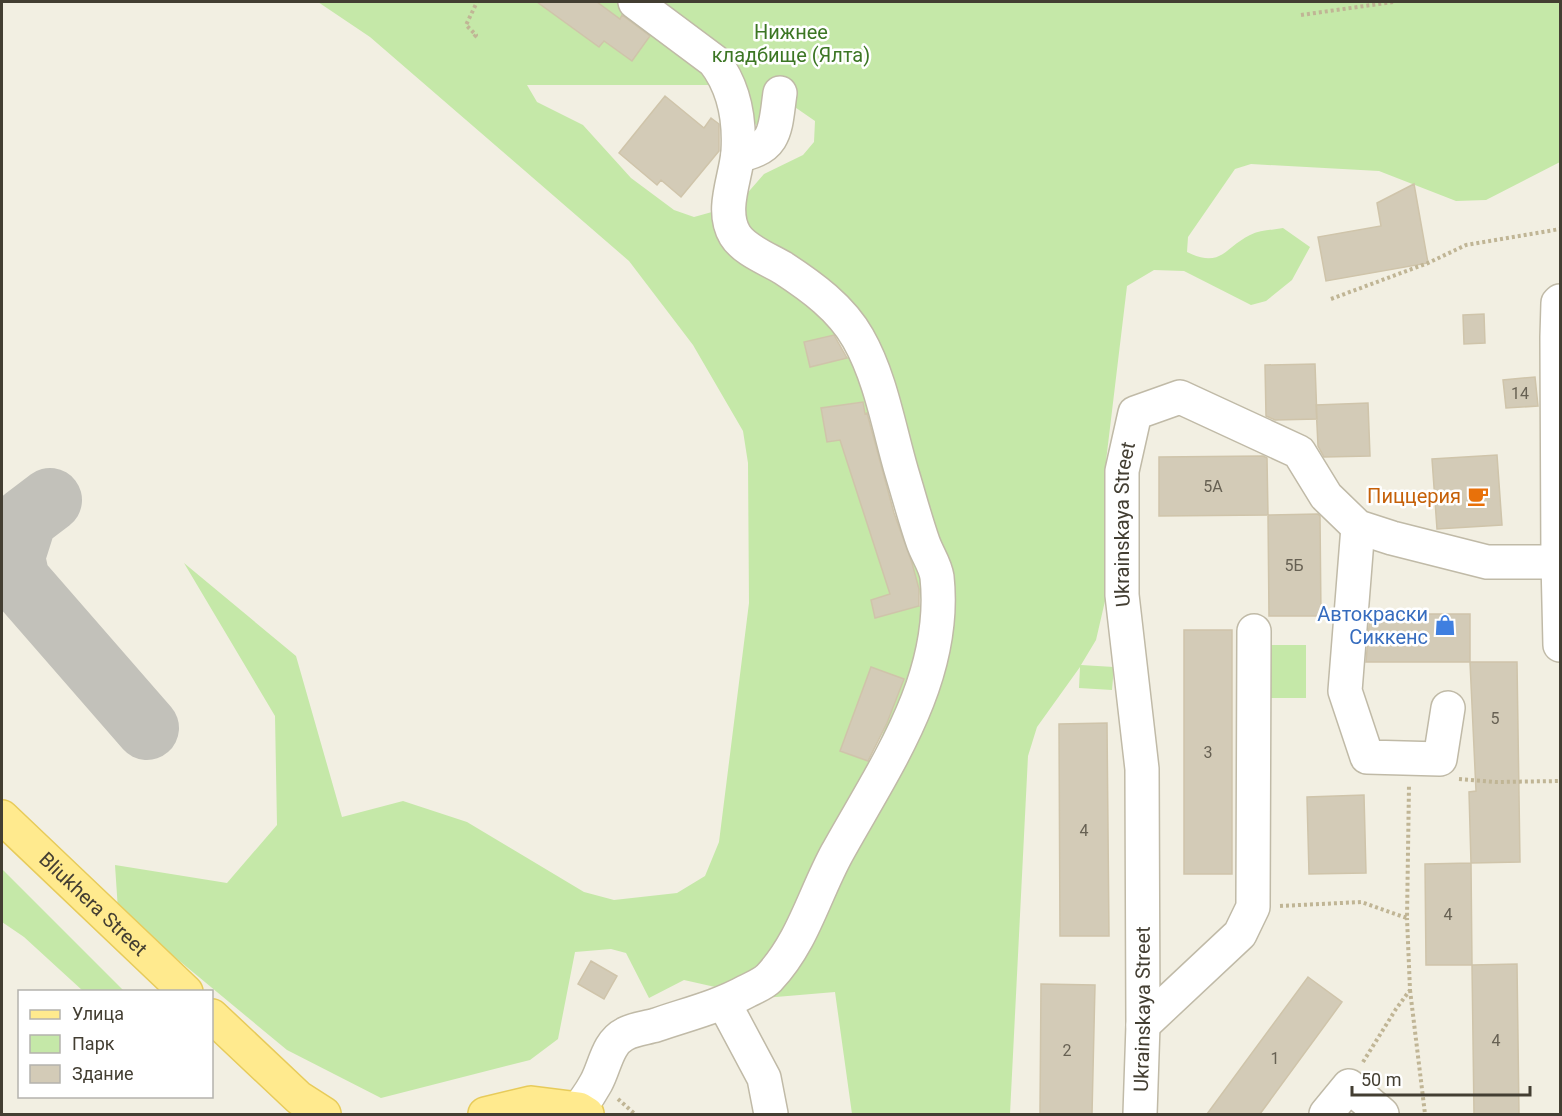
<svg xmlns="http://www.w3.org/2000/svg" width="1562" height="1116" font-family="Roboto,sans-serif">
<rect width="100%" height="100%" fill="#f2efe2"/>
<path fill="#c5e8a8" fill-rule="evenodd" d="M 318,2 L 1560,2 L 1560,162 L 1486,200 L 1456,201 L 1379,171 L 1251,164 L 1235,169 L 1188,237 L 1187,252 C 1221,269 1224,248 1250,235 C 1260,230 1273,230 1283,228 L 1310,247 L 1292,280 L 1266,301 L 1251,305 L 1184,271 L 1154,270 L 1127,286 L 1106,461 L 1108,588 L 1096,640 L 1081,665 L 1114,667 L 1112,690 L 1079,688 L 1080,667 L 1037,727 L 1028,756 L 1010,1114 L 852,1114 L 835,992 L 764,998 L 684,980 L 649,998 L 626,953 L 611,949 L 575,952 L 558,1039 L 530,1060 L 381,1098 L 287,1050 L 118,910 L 115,865 L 227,883 L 277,825 L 275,716 L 184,563 L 296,656 L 342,817 L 403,801 L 467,822 L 584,892 L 614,900 L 677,893 L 705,876 L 719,842 L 749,603 L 748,463 L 743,431 L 693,345 L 629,261 L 370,37 ZM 527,85 L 738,85 L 756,125 L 780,119 L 789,103 L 815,121 L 814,142 L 803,155 L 764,174 L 737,205 L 694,217 L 674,210 L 631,178 L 583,125 L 537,102 ZM 850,331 L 856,355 L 810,367 L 804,343 ZM 862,402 L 865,414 L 875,412 L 879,434 L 827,442 L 821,408 ZM 879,449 L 914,556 L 882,567 L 847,459 ZM 918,587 L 922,605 L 875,618 L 871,600 ZM 903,679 L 872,762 L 841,751 Z
M 1270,645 L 1306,645 L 1306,698 L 1270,698 Z
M 2,869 L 124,991 L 83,991 L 24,937 L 2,922 Z"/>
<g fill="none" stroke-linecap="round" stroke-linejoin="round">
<path stroke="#c2c1ba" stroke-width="64" d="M 50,500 L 25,519 L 13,557 L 18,580 L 147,728"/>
</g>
<path fill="#d3cbb7" stroke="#cfc4aa" stroke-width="1.5" d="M 537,2 L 597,2 L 620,19 L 622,15 L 650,36 L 632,61 L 604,41 L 599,47 Z
M 665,96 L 704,128 L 711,118 L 719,124 L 719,151 L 681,197 L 661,180 L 657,185 L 619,153 Z
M 1414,184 L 1428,263 L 1326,281 L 1318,237 L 1381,226 L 1377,203 Z
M 1484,314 L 1485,343 L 1464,344 L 1463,315 Z
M 834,335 L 847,358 L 810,367 L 804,342 Z
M 1315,364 L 1317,419 L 1275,420 L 1266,416 L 1265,365 Z
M 1535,377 L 1538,406 L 1506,408 L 1503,380 Z
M 863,402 L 865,414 L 867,413 L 894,513 L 912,563 L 919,589 L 919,606 L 875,618 L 871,600 L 890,594 L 840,440 L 827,442 L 821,408 Z
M 1368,403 L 1370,456 L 1324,457 L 1318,446 L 1316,405 Z
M 1497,455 L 1502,525 L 1437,529 L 1432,459 Z
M 1263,456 L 1267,458 L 1268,515 L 1159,516 L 1159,457 Z
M 1318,514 L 1320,516 L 1321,616 L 1269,616 L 1268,515 Z
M 1370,614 L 1470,614 L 1470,662 L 1366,662 Z
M 1184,630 L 1232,630 L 1232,874 L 1184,874 Z
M 1470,662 L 1517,662 L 1520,862 L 1471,863 L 1469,792 L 1476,791 Z
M 871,667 L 904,679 L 887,723 L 868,761 L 840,751 Z
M 1107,723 L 1109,936 L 1060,936 L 1059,724 Z
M 1364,795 L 1366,873 L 1309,874 L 1307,797 Z
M 1471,863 L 1472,965 L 1426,965 L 1425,864 Z
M 591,961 L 617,976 L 604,999 L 578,984 Z
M 1517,964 L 1519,1114 L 1474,1114 L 1472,965 Z
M 1308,977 L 1342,1002 L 1260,1114 L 1207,1114 Z
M 1041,984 L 1095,985 L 1092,1114 L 1040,1114 Z"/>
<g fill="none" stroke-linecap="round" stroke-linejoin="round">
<defs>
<g id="minor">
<path d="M 738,155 C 778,149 775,127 780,93"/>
<path d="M 1560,301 L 1558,303 L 1557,337 L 1558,562 L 1560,645"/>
<path d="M 1358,527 L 1345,691 L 1367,757 L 1440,759 L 1448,708"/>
<path d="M 724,1003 L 764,1078 L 771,1114"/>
<path d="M 1143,1025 L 1240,934 L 1253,907 L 1254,631"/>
<path d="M 574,1114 C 582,1105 590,1094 596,1083 C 605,1067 607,1043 625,1034 C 634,1029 646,1028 656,1025 C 688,1014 718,1007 747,991 C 755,987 763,984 769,978 C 803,942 814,895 837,853 C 884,768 948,679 937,577 C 935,564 927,554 923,542 C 915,519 909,496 902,473 C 889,429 881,378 858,338 C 841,308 812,287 783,268 C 768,259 744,250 735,235 C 720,210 736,178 738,152 C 740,119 735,88 714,61 L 635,2"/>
<path id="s1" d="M 1140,1114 L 1143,1025 L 1142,769 L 1122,595 L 1122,471 L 1135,413 L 1180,397 L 1299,452 L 1326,496 L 1358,527 L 1392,538 L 1487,562 L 1558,562"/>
<path d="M 1326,1114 L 1349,1086 L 1382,1114"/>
</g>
<g id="major">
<path id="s2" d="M 2,817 L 186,992"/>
<path d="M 212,1016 L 299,1098 L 324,1114"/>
<path d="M 485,1114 L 531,1103 L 579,1109 L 587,1114"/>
</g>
</defs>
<use href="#minor" stroke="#c0baa7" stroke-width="36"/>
<use href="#major" stroke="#e7cb5a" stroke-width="36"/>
<path stroke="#c0b595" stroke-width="4" stroke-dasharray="3 3" stroke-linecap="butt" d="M 1301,15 L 1393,2
M 474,37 L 476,35 L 466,25 L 477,2
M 1331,299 L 1428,263 L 1466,245 L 1560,229
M 1459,779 L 1496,782 L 1560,781
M 1280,906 L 1361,902 L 1407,918 L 1409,785
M 1410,990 L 1425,1114
M 1363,1062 L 1396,1009 L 1410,990 L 1407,918
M 618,1099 L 635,1114"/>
<use href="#minor" stroke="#fff" stroke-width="33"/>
<use href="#major" stroke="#ffea8e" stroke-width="33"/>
</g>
<defs>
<symbol id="cafe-bare" viewBox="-9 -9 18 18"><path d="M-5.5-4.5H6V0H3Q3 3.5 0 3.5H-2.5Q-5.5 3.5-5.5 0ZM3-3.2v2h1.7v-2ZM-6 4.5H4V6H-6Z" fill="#e8710a" stroke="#fff" stroke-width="2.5" paint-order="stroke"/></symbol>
<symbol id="shop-bare" viewBox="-9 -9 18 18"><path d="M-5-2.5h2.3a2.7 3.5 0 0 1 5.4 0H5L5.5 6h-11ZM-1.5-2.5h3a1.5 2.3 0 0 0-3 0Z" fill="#3f7fe0" stroke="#fff" stroke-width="2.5" paint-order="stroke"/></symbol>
</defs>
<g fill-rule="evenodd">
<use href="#cafe-bare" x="1463" y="481" width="30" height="30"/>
<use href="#shop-bare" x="1430" y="610" width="30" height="30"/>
</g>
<g text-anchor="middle" stroke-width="5" stroke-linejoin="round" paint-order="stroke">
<g font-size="16" fill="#676153">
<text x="1520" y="399">14</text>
<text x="1213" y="492">5А</text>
<text x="1294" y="571">5Б</text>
<text x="1495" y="724">5</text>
<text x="1208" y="758">3</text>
<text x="1084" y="836">4</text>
<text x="1448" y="920">4</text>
<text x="1496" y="1046">4</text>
<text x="1067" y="1056">2</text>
<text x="1275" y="1064">1</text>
</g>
<g font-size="20" fill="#3c7624" stroke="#fff">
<text x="791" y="39">Нижнее<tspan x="791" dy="23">кладбище (Ялта)</tspan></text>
</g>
<g font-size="20" fill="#c56008" stroke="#fff" text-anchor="end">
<text x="1461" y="503">Пиццерия</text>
</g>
<g font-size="20" fill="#433e32" stroke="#fff">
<text dy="7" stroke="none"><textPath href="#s1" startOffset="591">Ukrainskaya Street</textPath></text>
<text dy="7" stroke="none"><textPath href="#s2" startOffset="126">Bliukhera Street</textPath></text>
<text dy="7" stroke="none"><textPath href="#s1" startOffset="105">Ukrainskaya Street</textPath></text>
</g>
<g font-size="20" fill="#366cbe" stroke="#fff" text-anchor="end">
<text x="1428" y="621">Автокраски<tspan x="1428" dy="23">Сиккенс</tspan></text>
</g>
</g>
<rect width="1562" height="1116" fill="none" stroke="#433e32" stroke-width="6"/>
<rect x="18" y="990" width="195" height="108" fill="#ffffff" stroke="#b4b2ad" stroke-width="1.5"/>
<rect x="30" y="1010" width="30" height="9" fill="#ffea8e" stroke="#b4b2ad" stroke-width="1.5"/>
<text x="72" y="1020" font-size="18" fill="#433e32">Улица</text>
<rect x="30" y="1035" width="30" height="18" fill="#c5e8a8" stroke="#b4b2ad" stroke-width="1.5"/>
<text x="72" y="1050" font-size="18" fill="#433e32">Парк</text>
<rect x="30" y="1065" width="30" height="18" fill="#d3cbb7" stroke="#b4b2ad" stroke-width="1.5"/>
<text x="72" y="1080" font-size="18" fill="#433e32">Здание</text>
<path d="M1352 1086v9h178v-9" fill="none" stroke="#433e32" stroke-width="3"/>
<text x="1361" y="1086" font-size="18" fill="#433e32" stroke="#ffffff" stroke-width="4.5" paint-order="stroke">50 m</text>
</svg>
